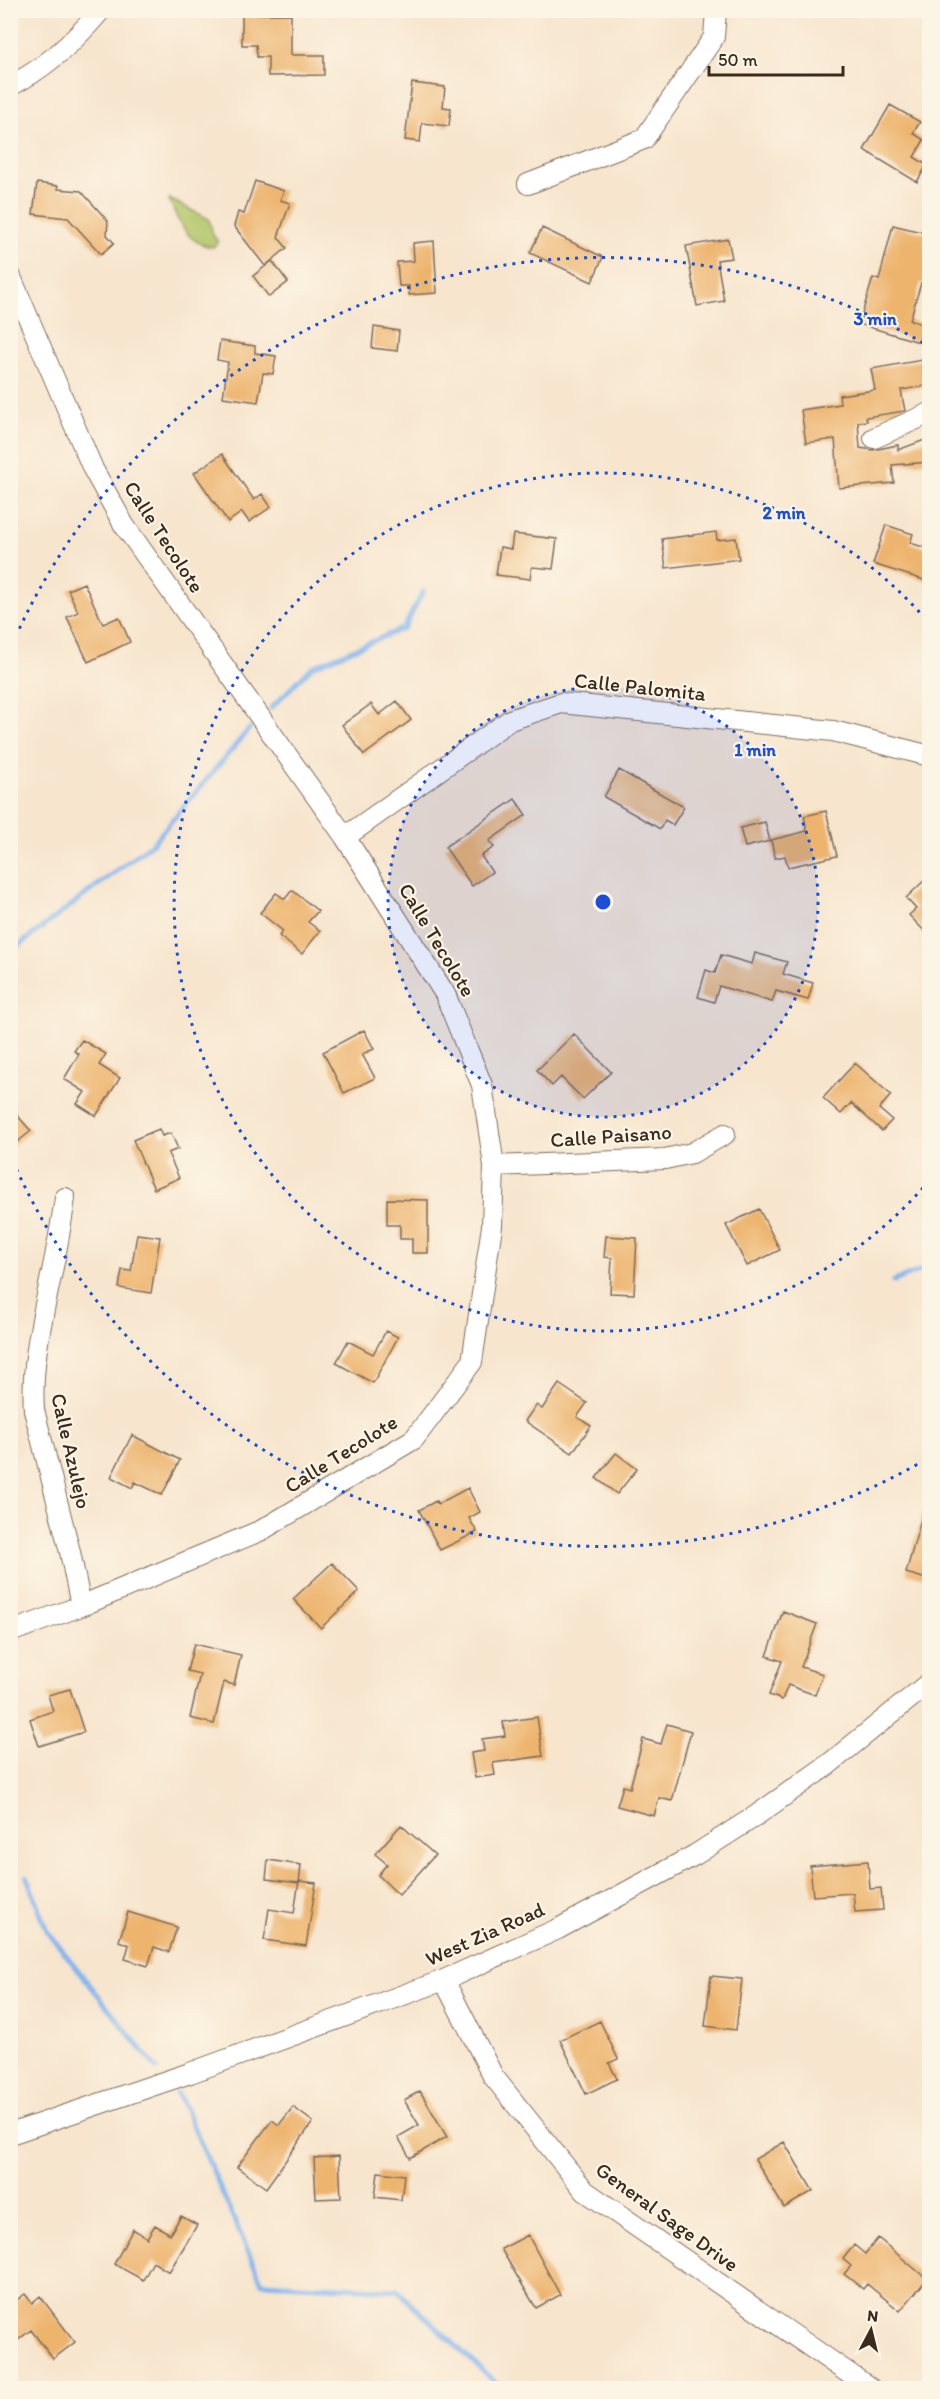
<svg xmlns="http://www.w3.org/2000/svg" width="940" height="2399" font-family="Itim,sans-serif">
<rect width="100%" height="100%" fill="#fcf5e5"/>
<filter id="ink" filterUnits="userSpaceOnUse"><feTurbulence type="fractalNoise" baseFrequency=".0167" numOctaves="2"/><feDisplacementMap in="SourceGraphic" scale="12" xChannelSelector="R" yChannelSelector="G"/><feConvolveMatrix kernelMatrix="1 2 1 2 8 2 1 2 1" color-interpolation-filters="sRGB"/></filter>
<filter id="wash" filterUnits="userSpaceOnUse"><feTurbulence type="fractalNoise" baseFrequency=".008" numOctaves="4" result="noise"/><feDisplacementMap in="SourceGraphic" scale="24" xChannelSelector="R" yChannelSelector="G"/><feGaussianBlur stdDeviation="1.35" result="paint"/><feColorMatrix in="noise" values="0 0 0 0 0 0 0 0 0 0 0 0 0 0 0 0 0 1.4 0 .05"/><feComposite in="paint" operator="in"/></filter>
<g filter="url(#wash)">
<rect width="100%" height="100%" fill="#f7e5cd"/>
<path fill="#b3c66a" stroke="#777844" stroke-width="1.5" d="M 169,199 L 209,219 L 213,235 L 218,242 L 213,247 C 188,245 177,220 169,199 Z"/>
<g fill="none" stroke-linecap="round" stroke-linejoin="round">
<path stroke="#81b5ef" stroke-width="5" d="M 271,708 L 312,667 L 404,628 L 423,592
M 10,952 L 153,843 L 250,728
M 894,1281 L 930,1267
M 27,1877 L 47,1931 L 157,2069
M 176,2093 L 182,2101 L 262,2283 L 397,2290 L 501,2388"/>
</g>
<g id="blocks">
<path fill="#edb46d" d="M 242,14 L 291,14 L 291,55 L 324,55 L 324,75 L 268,76 L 268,57 L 257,57 L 256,45 L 242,45 Z
M 412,83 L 445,87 L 443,107 L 451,108 L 449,126 L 422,123 L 420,142 L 405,140 Z
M 890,105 L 920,122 L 913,133 L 924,140 L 914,157 L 927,165 L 917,182 L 864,150 Z
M 255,181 L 284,191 L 280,200 L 290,203 L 278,237 L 287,248 L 265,266 L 234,226 L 238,212 L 244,214 Z
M 37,183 L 58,186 L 58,189 L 81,191 L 108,221 L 107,235 L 114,243 L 101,254 L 68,218 L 33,214 Z
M 893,225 L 930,234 L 930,285 L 921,283 L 910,320 L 925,325 L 919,342 L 859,324 L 873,278 L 879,280 Z
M 542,228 L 603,257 L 592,282 L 530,253 Z
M 728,239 L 732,258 L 717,260 L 724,301 L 697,306 L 686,246 Z
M 434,241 L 437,293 L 409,295 L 409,286 L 399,286 L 397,262 L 414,261 L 413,243 Z
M 272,261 L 288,282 L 269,297 L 253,276 Z
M 374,327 L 399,331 L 397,351 L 372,348 Z
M 220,341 L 255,346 L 255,353 L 276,356 L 273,374 L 263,373 L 258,402 L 223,397 L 228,362 L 217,360 Z
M 922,360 L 926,386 L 901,390 L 905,411 L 866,417 L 867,421 L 858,422 L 860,448 L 873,450 L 898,445 L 898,450 L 930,438 L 930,462 L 892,465 L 894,483 L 839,488 L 835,439 L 806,443 L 801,410 L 840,404 L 839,395 L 875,390 L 871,369 Z
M 222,454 L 254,500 L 262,494 L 271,507 L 249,522 L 242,512 L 228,522 L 194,473 Z
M 886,525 L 913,534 L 910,543 L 930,549 L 930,582 L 873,564 Z
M 716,532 L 717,540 L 736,538 L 739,559 L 666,568 L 662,539 Z
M 513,534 L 557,539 L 553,569 L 532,567 L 530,579 L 496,575 L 500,547 L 511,549 Z
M 84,583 L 103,624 L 119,617 L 130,642 L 88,662 L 67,617 L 78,612 L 68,590 Z
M 397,701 L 411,720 L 364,755 L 342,725 L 371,704 L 379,715 Z
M 619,770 L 684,807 L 673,825 L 665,820 L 660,829 L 604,797 Z
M 515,799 L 526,815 L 489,841 L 494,847 L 481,856 L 492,872 L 472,886 L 445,847 Z
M 826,811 L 837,856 L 788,867 L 785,856 L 775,858 L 771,840 L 807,831 L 804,816 Z
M 765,822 L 770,841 L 745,847 L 740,828 Z
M 930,875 L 930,937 L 909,915 L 916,909 L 906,898 Z
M 292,890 L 318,911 L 308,922 L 320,931 L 302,954 L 279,936 L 283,931 L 260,913 L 276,893 L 285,899 Z
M 755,953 L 787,962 L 783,974 L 813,983 L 808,1000 L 776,991 L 772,1002 L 719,986 L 714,1002 L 698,997 L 706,970 L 715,973 L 721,955 L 752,964 Z
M 364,1030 L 374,1049 L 362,1054 L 375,1078 L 344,1093 L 323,1052 Z
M 574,1034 L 611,1072 L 583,1099 L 561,1077 L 552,1086 L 537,1070 Z
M 82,1040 L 106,1054 L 99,1065 L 120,1078 L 96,1116 L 77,1104 L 85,1092 L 64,1079 L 79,1054 L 74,1051 Z
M 855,1063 L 891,1095 L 879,1109 L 892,1120 L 882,1131 L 851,1103 L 841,1114 L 823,1098 Z
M 10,1107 L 31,1131 L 10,1148 Z
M 159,1129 L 162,1136 L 171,1133 L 178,1149 L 168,1153 L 179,1178 L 154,1189 L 133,1140 Z
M 387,1199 L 428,1200 L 428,1253 L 412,1253 L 412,1239 L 400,1239 L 400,1225 L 387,1225 Z
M 759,1209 L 780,1250 L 747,1266 L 726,1225 Z
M 137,1234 L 160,1237 L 151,1293 L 119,1288 L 122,1270 L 131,1271 Z
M 606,1236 L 637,1238 L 634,1294 L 610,1293 L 612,1258 L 604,1257 Z
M 386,1331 L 398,1337 L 373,1383 L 336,1363 L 348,1341 L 373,1354 Z
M 559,1384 L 587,1403 L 577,1417 L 591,1426 L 572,1453 L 525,1421 L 536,1405 L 542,1409 Z
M 132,1435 L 180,1460 L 162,1495 L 135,1482 L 132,1488 L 111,1477 Z
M 616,1453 L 637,1469 L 617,1494 L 596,1478 Z
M 468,1488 L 480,1512 L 469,1518 L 477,1532 L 440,1550 L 419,1510 L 436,1501 L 438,1504 Z
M 925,1505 L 930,1505 L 930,1580 L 906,1573 Z
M 332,1563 L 359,1591 L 321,1628 L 293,1599 Z
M 783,1611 L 817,1624 L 801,1667 L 823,1674 L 815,1695 L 788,1685 L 782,1700 L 769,1695 L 782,1661 L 767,1656 Z
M 194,1644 L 241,1655 L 234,1685 L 224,1682 L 214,1724 L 190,1718 L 200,1674 L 187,1671 Z
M 70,1689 L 84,1732 L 39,1746 L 30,1719 L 53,1711 L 48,1695 Z
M 537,1717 L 543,1756 L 493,1763 L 495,1775 L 475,1778 L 471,1753 L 484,1751 L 482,1739 L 505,1736 L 503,1722 Z
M 667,1724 L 691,1731 L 672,1801 L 659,1798 L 654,1816 L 617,1806 L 623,1786 L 630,1788 L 643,1739 L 661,1744 Z
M 401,1825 L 435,1855 L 399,1895 L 378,1875 L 387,1864 L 375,1854 Z
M 268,1860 L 301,1865 L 299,1883 L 266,1879 Z
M 868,1861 L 870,1889 L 881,1888 L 883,1910 L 855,1912 L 853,1893 L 813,1896 L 810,1866 Z
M 299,1881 L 316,1883 L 306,1946 L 264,1940 L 269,1909 L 294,1913 Z
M 128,1912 L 177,1927 L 169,1952 L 154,1947 L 148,1966 L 125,1959 L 129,1945 L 119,1941 Z
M 711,1976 L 742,1979 L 736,2030 L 705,2026 Z
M 600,2021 L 618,2059 L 609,2063 L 617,2079 L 586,2094 L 560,2040 Z
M 420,2091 L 447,2137 L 410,2158 L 398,2137 L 419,2125 L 404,2100 Z
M 293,2107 L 313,2122 L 266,2188 L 237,2167 L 272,2120 L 279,2125 Z
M 784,2142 L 813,2191 L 784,2208 L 755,2159 Z
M 339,2156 L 341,2198 L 316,2199 L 314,2158 Z
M 378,2172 L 404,2175 L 401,2200 L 375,2197 Z
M 181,2216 L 197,2225 L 169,2272 L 153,2262 L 143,2280 L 114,2264 L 133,2229 L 147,2238 L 155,2225 L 170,2234 Z
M 528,2235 L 560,2295 L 536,2308 L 501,2249 Z
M 878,2238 L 927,2279 L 900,2311 L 867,2284 L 863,2289 L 844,2274 L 851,2266 L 843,2259 L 854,2245 L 865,2254 Z
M 25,2294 L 32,2303 L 40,2296 L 75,2342 L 53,2359 L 31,2330 L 10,2346 L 10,2305 Z"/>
</g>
</g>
<g filter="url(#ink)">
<use href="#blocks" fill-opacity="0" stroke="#7d6b5b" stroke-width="1.5"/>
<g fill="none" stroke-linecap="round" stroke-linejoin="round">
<defs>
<path id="minor" d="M 10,86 C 46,68 75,41 101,10
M 528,184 L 644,139 L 714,37 L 716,10
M 10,275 L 93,469 L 124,525 L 345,837 L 445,994 L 482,1085 L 494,1166 L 492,1226 L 472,1362 L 414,1439 L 262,1530 L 81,1606 L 10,1632
M 874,438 L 930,413
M 345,837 L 510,720 L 561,703 L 833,731 L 930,756
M 494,1166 L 665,1159 L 692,1153 L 725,1134
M 65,1198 C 61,1226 56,1254 50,1281 C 41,1324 31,1366 34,1410 L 70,1552 L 81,1606
M 444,1980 L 493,2076 L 585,2191 L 870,2388
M 10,2134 L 190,2073 L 444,1980 L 558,1929 L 695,1855 L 754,1817 L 829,1764 L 930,1682"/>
</defs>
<use href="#minor" stroke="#7d6b5b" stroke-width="22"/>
<use href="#minor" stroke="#fff" stroke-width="20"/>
</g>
</g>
<circle cx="603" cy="902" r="215" fill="#1d4ed8" fill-opacity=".12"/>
<g fill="none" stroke="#1d4ed8" stroke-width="3" stroke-dasharray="3 6">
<circle cx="603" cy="902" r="215"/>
<path d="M929 1181A429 429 0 1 1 929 623"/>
<path d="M925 1460A644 644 0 0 1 12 1159M12 645A644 644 0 0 1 925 344"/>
</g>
<g text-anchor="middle" stroke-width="4.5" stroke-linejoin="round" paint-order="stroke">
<g font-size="21" fill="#3b2a1e" stroke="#fcf5e5">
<text transform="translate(164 537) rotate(57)" y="7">Calle Tecolote</text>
<text transform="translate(640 687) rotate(6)" y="7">Calle Palomita</text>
<text transform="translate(437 940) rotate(59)" y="7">Calle Tecolote</text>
<text transform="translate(611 1136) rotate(-4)" y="7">Calle Paisano</text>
<text transform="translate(71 1451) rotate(77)" y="7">Calle Azulejo</text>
<text transform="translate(341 1454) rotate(-32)" y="7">Calle Tecolote</text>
<text transform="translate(485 1934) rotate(-24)" y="7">West Zia Road</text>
<text transform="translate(667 2217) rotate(36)" y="7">General Sage Drive</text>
</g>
</g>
<circle cx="603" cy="902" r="9" fill="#1d4ed8" stroke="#fcf5e5" stroke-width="3"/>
<g font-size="18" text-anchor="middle" font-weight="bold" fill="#1d4ed8" stroke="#fcf5e5" stroke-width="4.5" stroke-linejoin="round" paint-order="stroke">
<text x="875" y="325">3 min</text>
<text x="784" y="519">2 min</text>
<text x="755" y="756">1 min</text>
</g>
<rect width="940" height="2399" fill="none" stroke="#fcf5e5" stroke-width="36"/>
<g transform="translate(871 2330) rotate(7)" stroke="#fcf5e5" stroke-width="4.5" paint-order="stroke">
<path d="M0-4.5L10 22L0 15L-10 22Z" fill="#3b2a1e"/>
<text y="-9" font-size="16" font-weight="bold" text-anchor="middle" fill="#3b2a1e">N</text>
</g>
<path d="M709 66v9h134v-9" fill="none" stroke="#3b2a1e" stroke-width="3"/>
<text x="718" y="66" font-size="18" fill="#3b2a1e" stroke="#fcf5e5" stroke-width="4.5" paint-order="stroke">50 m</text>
</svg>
